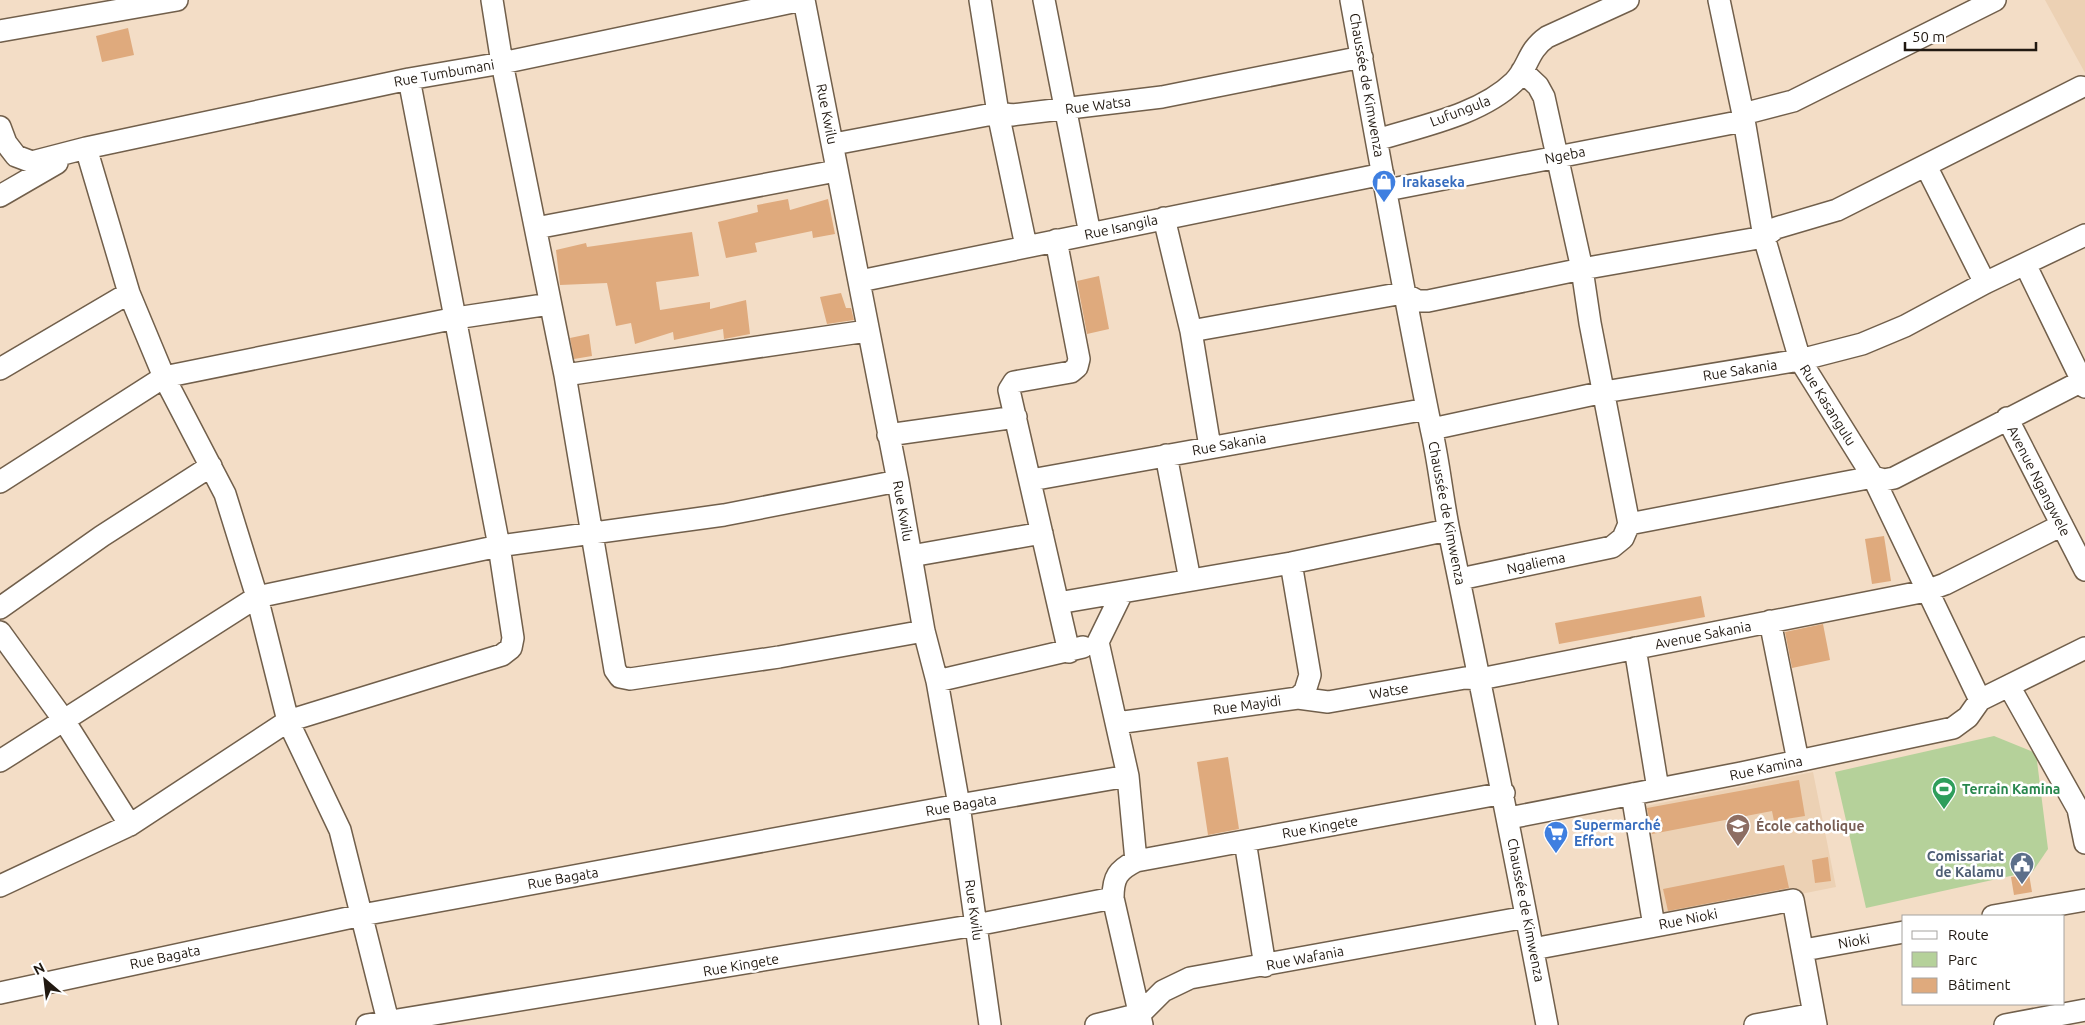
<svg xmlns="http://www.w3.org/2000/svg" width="2085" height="1025" font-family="Ubuntu,sans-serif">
<rect width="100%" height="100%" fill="#f3ddc6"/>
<path fill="#ecd1b4" d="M 2045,0 L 2085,0 L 2085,73 L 2084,71 Z
M 1813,772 L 1836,887 L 1663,921 L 1641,807 Z"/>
<path fill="#b5d19a" d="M 1994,736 L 2036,753 L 2048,849 L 2033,871 L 1866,908 L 1835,772 Z"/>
<path fill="#dfaa7d" d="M 128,28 L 134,55 L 102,62 L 96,36 Z
M 788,199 L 790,210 L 828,199 L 835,234 L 813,238 L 812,231 L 755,243 L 757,252 L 726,258 L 718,222 L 758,212 L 757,205 Z
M 692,232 L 699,276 L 656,282 L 660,310 L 710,302 L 710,309 L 746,300 L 750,334 L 724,339 L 723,329 L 674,340 L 673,332 L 635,344 L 631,323 L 616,326 L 607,283 L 560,285 L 556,250 L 586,243 L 587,247 Z
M 1099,276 L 1109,329 L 1087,334 L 1077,281 Z
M 841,293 L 846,308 L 851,308 L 854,320 L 827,324 L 820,297 Z
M 589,334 L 592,356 L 574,359 L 570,338 Z
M 1884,536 L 1891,581 L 1872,584 L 1865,539 Z
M 1701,596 L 1705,617 L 1559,644 L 1555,623 Z
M 1823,624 L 1830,660 L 1792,668 L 1785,632 Z
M 1228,757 L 1239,829 L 1208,835 L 1197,762 Z
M 1799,780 L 1805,816 L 1774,821 L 1772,811 L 1652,834 L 1647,808 Z
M 1828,857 L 1831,881 L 1815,883 L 1812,860 Z
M 1784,865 L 1789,888 L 1668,911 L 1663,889 Z
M 2029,874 L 2032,892 L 2014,895 L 2011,877 Z"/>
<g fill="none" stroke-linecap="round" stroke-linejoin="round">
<defs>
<path id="minor" d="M 492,0 L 502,63 L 565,375 L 615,670 L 620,677 L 630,679 L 779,657 L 924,631
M 804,0 L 898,481 L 924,631 L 937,681 L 959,805 L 990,1025
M 980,0 L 998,113 L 1026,246
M 1044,0 L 1090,234
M 1351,0 C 1377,143 1402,286 1431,428 C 1439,462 1442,497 1449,531 C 1483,696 1516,860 1547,1025
M 1719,0 L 1743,114 L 1764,237 L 1800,360 L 1873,477 L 1980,700
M 0,31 L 177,0
M 1743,114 L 1793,101 L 1995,0
M 0,127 L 6,143 L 16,156 L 32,162 L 86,148 L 409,79 L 502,63 L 802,0
M 1377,140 C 1421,126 1480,115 1514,82 C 1529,67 1527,51 1547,37 L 1628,0
M 834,144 L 998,113 L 1012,115 L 1162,97 L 1362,57
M 86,148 L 129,293 L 164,377 L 225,494 L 257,597 L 288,721 L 340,830 L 388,1021
M 1926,166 L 1985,283
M 1387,190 L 1743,121
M 0,196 L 57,163
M 1164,218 L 1191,331 L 1210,447
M 536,228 L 836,171
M 1056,240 L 1079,359 L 1077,367 L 1071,372 L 1014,382 L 1009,390 L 1069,652
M 2025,264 L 2085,387
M 860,281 L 1383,174
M 1191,331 L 1403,293 L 1418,301 L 1428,301 L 1582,269 L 1764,237 L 1776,228 L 1837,210 L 2081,87
M 0,369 L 129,293
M 565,375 L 867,331
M 2007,418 L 2085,570
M 1432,429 L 1604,392 L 1800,360 L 1862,344 L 1905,326 L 1985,283 L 2085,235
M 888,435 L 1016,417
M 1166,455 L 1190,580
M 1031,480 L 1427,409
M 0,482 L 164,377 L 456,318 L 550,304
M 1629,524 L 1873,477 L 1884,480 L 1894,478 L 2082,381
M 911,556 L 1042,533
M 1460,579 L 1612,547 L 1623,538 L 1629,524 L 1590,323 L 1582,269 L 1544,97 L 1538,86 L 1522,71
M 1122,593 L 1098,642 L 1128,776 L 1136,861 C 1118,870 1113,877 1113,898 L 1142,1025
M 1058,603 L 1291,563 L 1448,530
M 0,608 L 102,536 L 211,466
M 1770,621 L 1798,761
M 0,632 L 63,719 L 130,825
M 1635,648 L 1658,789
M 937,681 L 1083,647
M 2009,686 L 2078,809 L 2085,843
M 1298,698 L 1328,702 L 1465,678 L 1480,679 L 1926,591 L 1945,584 L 2062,525
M 1117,723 L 1298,698 L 1305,691 L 1310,675 L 1291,563
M 0,761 L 257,597 L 499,546 L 724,515 L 898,481
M 1632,794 L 1654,926
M 1509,818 L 1741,773 L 1953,728 L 1968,717 L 1980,700 L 2085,648
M 1245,841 L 1265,966
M 1136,861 L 1504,793
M 0,886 L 130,825 L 288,721 L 502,655 L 511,648 L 513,638 L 499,546 L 409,79
M 1993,916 L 2085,900
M 1533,949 L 1793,900 L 1816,1025
M 1804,950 L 1904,932
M 0,993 L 362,915 L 959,805 L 1128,776
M 367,1025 L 976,925 L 1113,898
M 1096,1025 L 1140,1014 L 1163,991 L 1190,978 L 1526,917
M 1755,1025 L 1814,1014
M 2005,1025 L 2085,1010"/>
</defs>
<use href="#minor" stroke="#715f4b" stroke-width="24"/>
<use href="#minor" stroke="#fff" stroke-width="21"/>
</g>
<defs>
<symbol id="shop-pin" viewBox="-11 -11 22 30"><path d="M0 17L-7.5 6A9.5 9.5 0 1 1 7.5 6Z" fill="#3f7fe0" stroke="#fff"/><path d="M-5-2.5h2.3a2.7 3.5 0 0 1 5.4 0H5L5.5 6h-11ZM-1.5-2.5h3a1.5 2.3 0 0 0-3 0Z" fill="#fff"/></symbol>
<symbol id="stadium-pin" viewBox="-11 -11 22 30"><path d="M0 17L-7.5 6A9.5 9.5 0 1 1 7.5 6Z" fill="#2e9e5b" stroke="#fff"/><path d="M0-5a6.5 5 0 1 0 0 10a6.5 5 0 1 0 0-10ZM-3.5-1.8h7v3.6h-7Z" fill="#fff"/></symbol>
<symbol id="school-pin" viewBox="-11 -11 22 30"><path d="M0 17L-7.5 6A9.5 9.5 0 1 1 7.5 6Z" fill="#8d6e63" stroke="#fff"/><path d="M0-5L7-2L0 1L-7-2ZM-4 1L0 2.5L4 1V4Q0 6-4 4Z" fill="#fff"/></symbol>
<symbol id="supermarket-pin" viewBox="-11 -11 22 30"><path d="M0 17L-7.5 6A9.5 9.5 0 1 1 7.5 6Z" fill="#3f7fe0" stroke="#fff"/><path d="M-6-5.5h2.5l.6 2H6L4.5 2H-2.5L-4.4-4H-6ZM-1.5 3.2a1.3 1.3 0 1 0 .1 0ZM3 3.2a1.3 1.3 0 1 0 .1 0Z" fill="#fff"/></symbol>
<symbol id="civic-pin" viewBox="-11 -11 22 30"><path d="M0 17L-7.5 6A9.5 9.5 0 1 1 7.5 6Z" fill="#5c6f8a" stroke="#fff"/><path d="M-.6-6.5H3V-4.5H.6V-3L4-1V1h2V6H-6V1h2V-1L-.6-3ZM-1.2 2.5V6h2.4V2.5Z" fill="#fff"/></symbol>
</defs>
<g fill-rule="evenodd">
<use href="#shop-pin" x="1370" y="168" width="28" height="38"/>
<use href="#stadium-pin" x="1930" y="775" width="28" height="38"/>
<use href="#school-pin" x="1724" y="812" width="28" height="38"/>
<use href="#supermarket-pin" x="1542" y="819" width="28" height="38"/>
<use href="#civic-pin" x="2008" y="850" width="28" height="38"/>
</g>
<g text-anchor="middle" stroke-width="5" stroke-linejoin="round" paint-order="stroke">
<g font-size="14" fill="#211911" stroke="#fff">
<text transform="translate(444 73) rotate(-10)" y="5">Rue Tumbumani</text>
<text transform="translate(1367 85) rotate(80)" y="5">Chaussée de Kimwenza</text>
<text transform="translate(1098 105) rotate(-7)" y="5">Rue Watsa</text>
<text transform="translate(1460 111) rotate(-21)" y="5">Lufungula</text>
<text transform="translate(827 114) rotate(79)" y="5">Rue Kwilu</text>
<text transform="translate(1565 155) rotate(-11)" y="5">Ngeba</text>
<text transform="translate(1121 227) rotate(-12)" y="5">Rue Isangila</text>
<text transform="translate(1740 370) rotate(-9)" y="5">Rue Sakania</text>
<text transform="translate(1828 405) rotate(58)" y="5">Rue Kasangulu</text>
<text transform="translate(1229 444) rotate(-10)" y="5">Rue Sakania</text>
<text transform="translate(2039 481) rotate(63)" y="5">Avenue Ngangwele</text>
<text transform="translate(903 511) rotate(80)" y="5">Rue Kwilu</text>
<text transform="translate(1447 513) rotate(79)" y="5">Chaussée de Kimwenza</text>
<text transform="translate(1536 563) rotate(-12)" y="5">Ngaliema</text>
<text transform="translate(1703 635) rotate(-11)" y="5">Avenue Sakania</text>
<text transform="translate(1389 691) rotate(-10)" y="5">Watse</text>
<text transform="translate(1247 705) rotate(-8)" y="5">Rue Mayidi</text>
<text transform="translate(1766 768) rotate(-12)" y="5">Rue Kamina</text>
<text transform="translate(961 805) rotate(-10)" y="5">Rue Bagata</text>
<text transform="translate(1320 827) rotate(-10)" y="5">Rue Kingete</text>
<text transform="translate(563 878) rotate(-10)" y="5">Rue Bagata</text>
<text transform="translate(974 910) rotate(82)" y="5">Rue Kwilu</text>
<text transform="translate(1526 910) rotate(79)" y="5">Chaussée de Kimwenza</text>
<text transform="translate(1688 919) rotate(-11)" y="5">Rue Nioki</text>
<text transform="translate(1854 941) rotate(-10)" y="5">Nioki</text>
<text transform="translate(165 957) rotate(-12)" y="5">Rue Bagata</text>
<text transform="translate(1305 958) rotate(-11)" y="5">Rue Wafania</text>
<text transform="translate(741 965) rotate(-10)" y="5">Rue Kingete</text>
</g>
<g font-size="14" font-weight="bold" fill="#366cbe" stroke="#fff" text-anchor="start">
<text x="1402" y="187">Irakaseka</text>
<text x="1574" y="830">Supermarché<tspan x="1574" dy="16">Effort</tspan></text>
</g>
<g font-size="14" font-weight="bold" fill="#27864d" stroke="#fff" text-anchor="start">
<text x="1962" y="794">Terrain Kamina</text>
</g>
<g font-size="14" font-weight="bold" fill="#785e54" stroke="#fff" text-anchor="start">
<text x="1756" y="831">École catholique</text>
</g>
<g font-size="14" font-weight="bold" fill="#4e5e75" stroke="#fff" text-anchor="end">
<text x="2004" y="861">Comissariat<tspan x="2004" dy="16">de Kalamu</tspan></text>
</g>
</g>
<rect x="1902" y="915" width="162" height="90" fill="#ffffff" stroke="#a6a3a0"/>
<rect x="1912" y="931" width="25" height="8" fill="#ffffff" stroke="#a6a3a0"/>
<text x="1948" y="940" font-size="15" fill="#211911">Route</text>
<rect x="1912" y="952" width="25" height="15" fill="#b5d19a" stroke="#a6a3a0"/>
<text x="1948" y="965" font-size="15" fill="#211911">Parc</text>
<rect x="1912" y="978" width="25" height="15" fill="#dfaa7d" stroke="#a6a3a0"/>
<text x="1948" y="990" font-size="15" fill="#211911">Bâtiment</text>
<g transform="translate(45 980) rotate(332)" stroke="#ffffff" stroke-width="4" paint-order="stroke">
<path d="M0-4L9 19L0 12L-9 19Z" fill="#211911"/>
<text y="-8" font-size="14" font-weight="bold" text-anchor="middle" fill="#211911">N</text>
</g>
<path d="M1905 42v8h131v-8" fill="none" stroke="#211911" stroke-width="2.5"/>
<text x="1912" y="42" font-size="15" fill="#211911" stroke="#ffffff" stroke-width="4" paint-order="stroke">50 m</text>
</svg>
